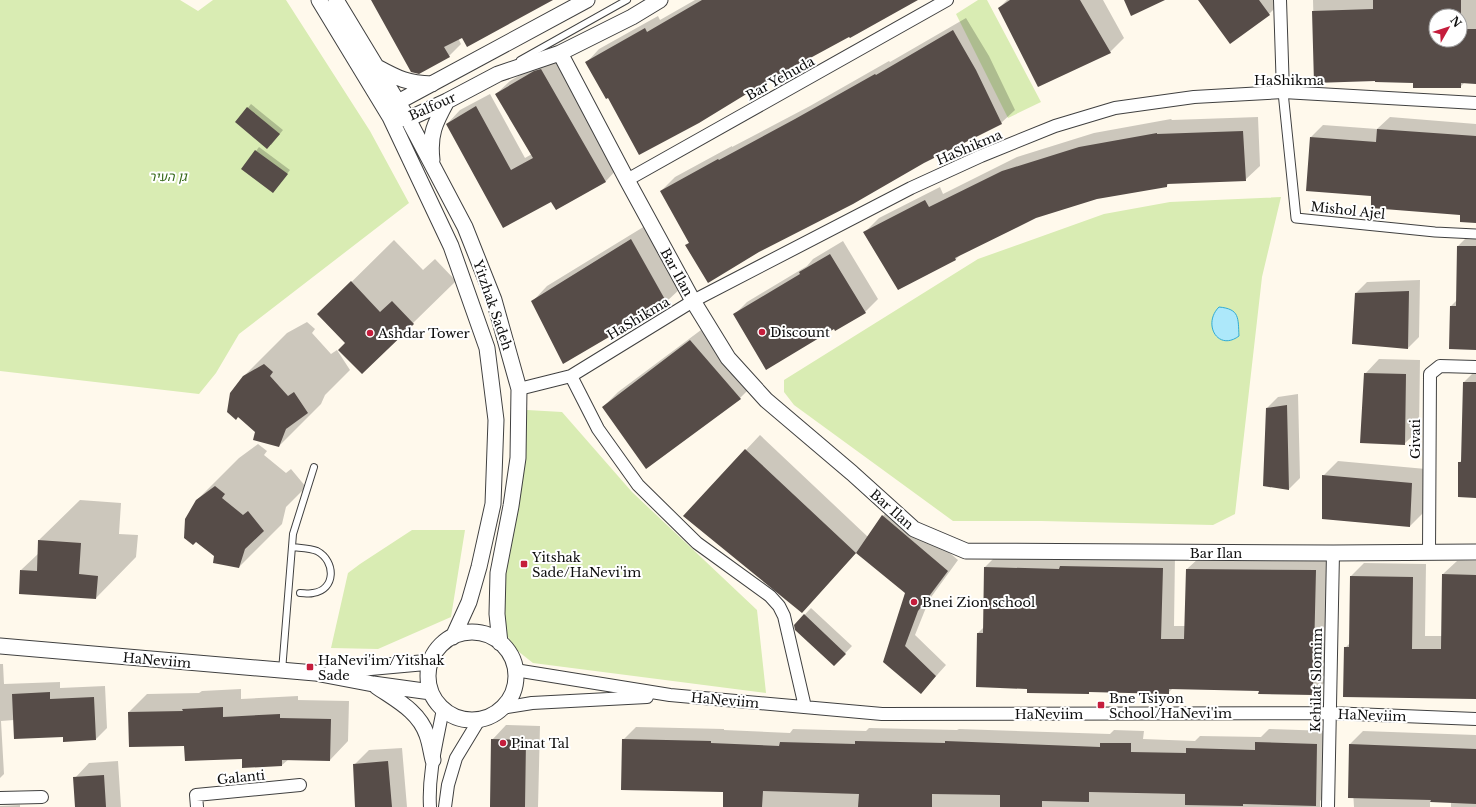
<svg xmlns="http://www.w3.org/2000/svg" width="1476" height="807" font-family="'Libre Baskerville',Heebo,serif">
<rect width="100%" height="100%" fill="#fff9ec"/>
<path fill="#d9ecb3" d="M 0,0 L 180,0 L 198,11 L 213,0 L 286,0 L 370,131 L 409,203 L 239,334 L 216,373 L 199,394 L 0,371 Z
M 978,0 L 987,0 L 1041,102 L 1008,118 L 956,14 Z
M 1281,197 L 1262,277 L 1235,514 L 1213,525 L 1041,521 L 953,521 L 794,405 L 784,392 L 784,380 L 978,259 L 1104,214 L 1170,202 Z
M 527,410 L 562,412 L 632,492 L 757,610 L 766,693 L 533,663 L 514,648 L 507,635 L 501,600 Z
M 412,530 L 465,530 L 451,617 L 378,649 L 331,648 L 348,573 L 360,564 Z"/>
<path fill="#ade8fa" stroke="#30abd5" d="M 1219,307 C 1240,309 1238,318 1239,336 C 1218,352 1202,324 1219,307 Z"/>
<path fill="#0003" fill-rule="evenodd" d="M 372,0 L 551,0 L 462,36 L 458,38 L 461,44 L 449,56 Z
M 695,0 L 913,0 L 849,36 L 609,97 L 587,62 L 599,49 L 658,16 L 660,20 Z
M 1007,0 L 1103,0 L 1124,38 L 1110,52 L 999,8 Z
M 1199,0 L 1281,0 L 1282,1 L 1269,14 Z
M 1313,0 L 1476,0 L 1476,83 L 1465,82 L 1460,87 L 1414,82 L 1376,80 L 1315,82 ZM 1436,16 L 1460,16 L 1460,40 L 1436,40 Z
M 966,18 L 989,56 L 1015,110 L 1001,123 L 687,245 L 690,242 L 661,191 L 675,177 L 732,146 L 732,147 L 810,106 L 889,61 L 890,62 Z
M 555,56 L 619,167 L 606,181 L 556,209 L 551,200 L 447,124 L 460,110 L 490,94 L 525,158 L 532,154 L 496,94 L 510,81 L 549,58 Z
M 251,104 L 283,130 L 271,145 L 236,122 Z
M 1258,117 L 1260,166 L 1245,180 L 1169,183 L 1167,186 L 1097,198 L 1036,217 L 961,254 L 956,259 L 899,289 L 864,233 L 879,218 L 940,187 L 943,194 L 1017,157 L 1094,133 L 1171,119 L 1172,120 Z
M 1390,117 L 1476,124 L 1476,222 L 1461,214 L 1373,195 L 1311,137 L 1323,125 L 1377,129 Z
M 259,147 L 290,170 L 273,192 L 242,169 Z
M 645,226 L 681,288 L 666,302 L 533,301 L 547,286 Z
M 1469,235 L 1476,236 L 1476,349 L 1451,306 L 1457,300 L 1458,246 Z
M 394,240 L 423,270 L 435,259 L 456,281 L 413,323 L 347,343 L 319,314 Z
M 843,241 L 878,299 L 865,312 L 834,328 L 734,315 L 747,302 L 807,266 L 813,259 Z
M 1420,280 L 1419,337 L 1408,348 L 1356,293 L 1367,282 Z
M 307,322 L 315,329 L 312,333 L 331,354 L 337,350 L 350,370 L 325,395 L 321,404 L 279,446 L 256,432 L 244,376 L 287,333 Z
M 705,327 L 754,384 L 740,398 L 603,407 L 618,392 Z
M 1379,359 L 1420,360 L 1419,430 L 1404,444 L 1365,374 Z
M 1476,370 L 1476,497 L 1459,463 L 1462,460 L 1464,382 Z
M 1298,394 L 1300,478 L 1289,489 L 1264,485 L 1267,408 L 1278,397 Z
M 760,435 L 868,537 L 883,516 L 893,505 L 958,560 L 929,600 L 915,635 L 946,665 L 921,693 L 885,662 L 906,592 L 857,552 L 802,612 L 684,516 Z
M 258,444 L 267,451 L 264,455 L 286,473 L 291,469 L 306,487 L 286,507 L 282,524 L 239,567 L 215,555 L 196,501 L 239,458 Z
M 1338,461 L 1426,469 L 1424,512 L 1410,526 L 1323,476 Z
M 80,500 L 121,503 L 119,534 L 138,535 L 136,557 L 96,598 L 21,570 L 39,553 L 39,540 Z
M 998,554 L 1175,555 L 1174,626 L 1185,626 L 1187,569 L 1200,557 L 1328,558 L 1326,681 L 1313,694 L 1260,690 L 1173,688 L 1168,693 L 1091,691 L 1088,693 L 1028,688 L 978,633 L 984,627 L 985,567 Z
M 1457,561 L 1476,561 L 1476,699 L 1345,648 L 1350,643 L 1351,576 L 1364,563 L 1426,564 L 1425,636 L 1442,636 L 1443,574 Z
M 811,608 L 852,646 L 834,665 L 795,625 Z
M 0,664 L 3,664 L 4,684 L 60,682 L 60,688 L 105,686 L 107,728 L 96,739 L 64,736 L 14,720 L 1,721 L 4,774 L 0,778 Z
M 241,689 L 241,699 L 298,696 L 298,700 L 349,701 L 348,741 L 330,760 L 289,759 L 282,765 L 185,745 L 129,712 L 147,694 L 199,693 L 202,691 Z
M 506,725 L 540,726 L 538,807 L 491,807 L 492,740 Z
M 636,727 L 724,729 L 724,730 L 790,733 L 793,729 L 866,731 L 869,728 L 957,730 L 959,729 L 1110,734 L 1114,730 L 1144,731 L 1143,739 L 1195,741 L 1200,736 L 1261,737 L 1269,729 L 1329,731 L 1328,792 L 1320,801 L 1320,807 L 724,807 L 724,791 L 623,740 Z
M 1363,731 L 1476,735 L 1476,807 L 1451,807 L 1451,802 L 1430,801 L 1430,807 L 1354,807 L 1350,744 Z
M 402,748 L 407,807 L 356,807 L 354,765 L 369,750 Z
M 118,761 L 121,807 L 76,807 L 75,778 L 89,763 Z
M 20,805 L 20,807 L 0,807 L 0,806 Z"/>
<path fill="#564c48" d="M 371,0 L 553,0 L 467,47 L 462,38 L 444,47 L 450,57 L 419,74 L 411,72 Z
M 702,0 L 918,0 L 850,38 L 849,37 L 766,82 L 699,123 L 639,155 L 608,98 L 606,99 L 585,62 L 645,28 L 647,32 Z
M 1010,0 L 1080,0 L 1111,53 L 1038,87 L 998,8 Z
M 1124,0 L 1165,0 L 1131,16 Z
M 1198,0 L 1259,0 L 1270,15 L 1230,44 Z
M 1373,0 L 1461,0 L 1461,16 L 1436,16 L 1436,40 L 1460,40 L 1460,29 L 1476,29 L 1476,84 L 1461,83 L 1461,88 L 1413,88 L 1413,83 L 1375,82 L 1375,81 L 1314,83 L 1312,11 L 1373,9 Z
M 953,30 L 976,70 L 1002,124 L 924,163 L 853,204 L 759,252 L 708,283 L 685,245 L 689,243 L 660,191 L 718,159 L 719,160 L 795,119 L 875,74 L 876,75 Z
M 541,69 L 606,182 L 556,210 L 551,202 L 503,228 L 446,124 L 476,106 L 511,170 L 533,158 L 495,94 L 534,71 Z
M 247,107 L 280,134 L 267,149 L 235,122 Z
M 1377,129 L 1476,136 L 1476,223 L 1460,222 L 1460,215 L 1371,208 L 1371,196 L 1306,191 L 1310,137 L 1376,142 Z
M 1243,131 L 1246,181 L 1167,184 L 1167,187 L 1097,199 L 1036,218 L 955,258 L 956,260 L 898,290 L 863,232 L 925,200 L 929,207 L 1002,171 L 1079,147 L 1157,133 L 1157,134 Z
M 255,150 L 288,174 L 273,193 L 241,169 Z
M 631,239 L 667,303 L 563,364 L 531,301 Z
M 1457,246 L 1476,246 L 1476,350 L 1449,349 L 1450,306 L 1456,306 Z
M 830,254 L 866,313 L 835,331 L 834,329 L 766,370 L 733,314 L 800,274 L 799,272 Z
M 351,281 L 380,312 L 392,301 L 414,324 L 362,374 L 338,350 L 345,343 L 317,314 Z
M 1409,291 L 1408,349 L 1352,344 L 1355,293 Z
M 690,340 L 741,399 L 646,469 L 602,407 Z
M 264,364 L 273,372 L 270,376 L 288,396 L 294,392 L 308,413 L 286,429 L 279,447 L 253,440 L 255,432 L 238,417 L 236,420 L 227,412 L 230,393 L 243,376 Z
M 1364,373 L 1406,374 L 1405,445 L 1360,443 Z
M 1463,382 L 1476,382 L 1476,498 L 1458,497 L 1458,462 L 1461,462 Z
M 1287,405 L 1289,490 L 1263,486 L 1266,408 Z
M 745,449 L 856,553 L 802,613 L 683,516 Z
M 1322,475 L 1412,483 L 1410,527 L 1322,519 Z
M 215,486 L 225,494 L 222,498 L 243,515 L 248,511 L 264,531 L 245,549 L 239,568 L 213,563 L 214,556 L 196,542 L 193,545 L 184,538 L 185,519 L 196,500 Z
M 882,515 L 948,571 L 918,611 L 905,646 L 936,676 L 921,694 L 883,662 L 905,593 L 856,553 Z
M 38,540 L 81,543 L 79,574 L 98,576 L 96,599 L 19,594 L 20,570 L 37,571 Z
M 1060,566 L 1163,568 L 1161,639 L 1184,639 L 1186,569 L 1316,570 L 1313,695 L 1258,694 L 1259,691 L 1169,689 L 1169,694 L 1089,692 L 1089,694 L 1027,693 L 1027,689 L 976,687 L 977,633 L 983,633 L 984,567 L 1059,569 Z
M 1442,574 L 1476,575 L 1476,699 L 1343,697 L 1344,647 L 1349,647 L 1350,576 L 1413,577 L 1412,649 L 1441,649 Z
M 804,614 L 846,654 L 834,666 L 795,630 L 794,625 Z
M 50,692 L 50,699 L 94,697 L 96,740 L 63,742 L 63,737 L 14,739 L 12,694 Z
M 223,707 L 223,717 L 280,714 L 280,718 L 331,719 L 330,761 L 282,760 L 282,766 L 242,768 L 242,759 L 185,761 L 184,746 L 129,747 L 128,712 L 183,711 L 182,709 Z
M 491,739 L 526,740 L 525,807 L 490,807 Z
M 622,739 L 711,741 L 711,743 L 779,746 L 780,742 L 855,744 L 855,741 L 945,743 L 945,741 L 1100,747 L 1100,743 L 1131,743 L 1131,752 L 1186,753 L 1186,748 L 1255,750 L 1255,742 L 1317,744 L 1316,806 L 1243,804 L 1243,806 L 1185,805 L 1185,794 L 1089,792 L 1089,802 L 1042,801 L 1042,807 L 1000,807 L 1000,795 L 932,794 L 932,807 L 858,807 L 859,794 L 763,791 L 762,807 L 723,807 L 723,792 L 621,790 Z
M 1349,744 L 1476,749 L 1476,804 L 1430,802 L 1431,800 L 1348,798 Z
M 388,761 L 392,807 L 355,807 L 353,764 Z
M 104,775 L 106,807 L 75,807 L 73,777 Z"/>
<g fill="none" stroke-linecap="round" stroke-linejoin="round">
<defs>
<path id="service" d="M 520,60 L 627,0
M 292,547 C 299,548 310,548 317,551 C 336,561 336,590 313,593 C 309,594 304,593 300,593
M 282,671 L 293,534 L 314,467"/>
<path id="pedestrian" d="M 1283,92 L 1296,218 L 1435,232 L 1476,234"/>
<path id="minor" d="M 1280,0 L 1283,92
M 627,180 L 947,0
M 571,376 L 598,429 L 638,485 L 697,543 L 770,596 L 779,606 L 784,616 L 805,707
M 519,389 L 571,376 L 693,301 L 911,188 L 981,156 L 1055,126 L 1115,108 L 1194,97 L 1283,92 L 1476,103
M 1429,552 L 1430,374 L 1440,366 L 1476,367
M 515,670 L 670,695 L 882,714 L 1329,713 L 1476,719
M 502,708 L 532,703 L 647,697
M 0,798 L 42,797
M 197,807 L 196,795 L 300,785
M 430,807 C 428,774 437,741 443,709
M 445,807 L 448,785 L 456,758 L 479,720
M 1328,807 L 1333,553"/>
<path id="tertiary" d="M 319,0 L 390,117 L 451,246 L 487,348 L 496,420 L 493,504 L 479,567 L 469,602 L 453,637
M 336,0 L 408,119 L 465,227 L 494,300 L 519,389 L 518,458 L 511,506 L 498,573 L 497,614 L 500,643
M 560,53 L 627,180 L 693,301 L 728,358 L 766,400 L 852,473 L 914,529 L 966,551 L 1333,553 L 1476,552
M 377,67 C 399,79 407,83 432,84
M 393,111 L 398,102 L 587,0
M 399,118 L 408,119 L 447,101 L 498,74 L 560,53 L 632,17 L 660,0
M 432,160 C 429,134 435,123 447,101
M428 676a44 44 0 1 1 88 0a44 44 0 1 1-88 0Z
M 0,646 L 315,673 L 373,684 L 431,692
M 332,671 L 431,662
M 376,686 C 396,700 419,711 427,735 C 430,743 431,752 433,760"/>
</defs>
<use href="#service" stroke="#404040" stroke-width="8"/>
<use href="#pedestrian" stroke="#404040" stroke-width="11"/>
<use href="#minor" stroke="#404040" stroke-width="14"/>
<use href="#tertiary" stroke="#404040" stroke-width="17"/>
<use href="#service" stroke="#fff" stroke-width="6"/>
<use href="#pedestrian" stroke="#fff" stroke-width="9"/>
<use href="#minor" stroke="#fff" stroke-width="12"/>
<use href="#tertiary" stroke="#fff" stroke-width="15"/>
</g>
<g fill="#c51d3c" stroke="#fff" stroke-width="1.5">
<circle cx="762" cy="332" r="4"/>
<circle cx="370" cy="333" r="4"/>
<rect x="520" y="560" width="8" height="8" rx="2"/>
<circle cx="914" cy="602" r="4"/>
<rect x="306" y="663" width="8" height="8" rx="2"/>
<rect x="1097" y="701" width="8" height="8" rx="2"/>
<circle cx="503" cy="743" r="4"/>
</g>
<g text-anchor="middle" stroke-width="4" stroke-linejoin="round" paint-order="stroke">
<g font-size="13" fill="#0d0d0d" stroke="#fff">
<text transform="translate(780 78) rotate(-29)" y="5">Bar Yehuda</text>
<text x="1289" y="85">HaShikma</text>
<text transform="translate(432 106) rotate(-24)" y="5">Balfour</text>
<text transform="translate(969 147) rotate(-23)" y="5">HaShikma</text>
<text transform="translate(1348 210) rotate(6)" y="5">Mishol Ajel</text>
<text transform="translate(677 272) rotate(61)" y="5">Bar Ilan</text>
<text transform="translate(493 305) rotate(71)" y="5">Yitzhak Sadeh</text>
<text transform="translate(638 318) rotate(-31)" y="5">HaShikma</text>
<text transform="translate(1415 439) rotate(-90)" y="5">Givati</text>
<text transform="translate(892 509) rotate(41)" y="5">Bar Ilan</text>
<text x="1216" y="558">Bar Ilan</text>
<text transform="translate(157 660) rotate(5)" y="5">HaNeviim</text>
<text transform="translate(1316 680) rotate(-89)" y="5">Kehilat Slomim</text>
<text transform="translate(725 700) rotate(5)" y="5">HaNeviim</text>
<text x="1049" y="719">HaNeviim</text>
<text transform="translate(1372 715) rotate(2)" y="5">HaNeviim</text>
<text transform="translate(241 777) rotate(-6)" y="5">Galanti</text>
</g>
<g font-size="13" font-style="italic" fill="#356819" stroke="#fff">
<text x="168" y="181">גן העיר</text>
</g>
<g font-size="13" fill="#0d0d0d" stroke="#fff" text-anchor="start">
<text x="770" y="337">Discount</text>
<text x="378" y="338">Ashdar Tower</text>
<text x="532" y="562">Yitshak<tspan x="532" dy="15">Sade/HaNevi'im</tspan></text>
<text x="922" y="607">Bnei Zion school</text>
<text x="318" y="665">HaNevi'im/Yitshak<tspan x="318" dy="15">Sade</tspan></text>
<text x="1109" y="703">Bne Tsiyon<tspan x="1109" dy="15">School/HaNevi'im</tspan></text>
<text x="511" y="748">Pinat Tal</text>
</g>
</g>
<g transform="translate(1448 28) rotate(51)"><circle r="19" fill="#ffffff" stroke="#9e9e9e"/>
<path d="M0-3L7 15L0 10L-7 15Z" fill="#c51d3c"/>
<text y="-6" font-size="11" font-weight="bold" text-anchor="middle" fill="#0d0d0d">N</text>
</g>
</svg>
